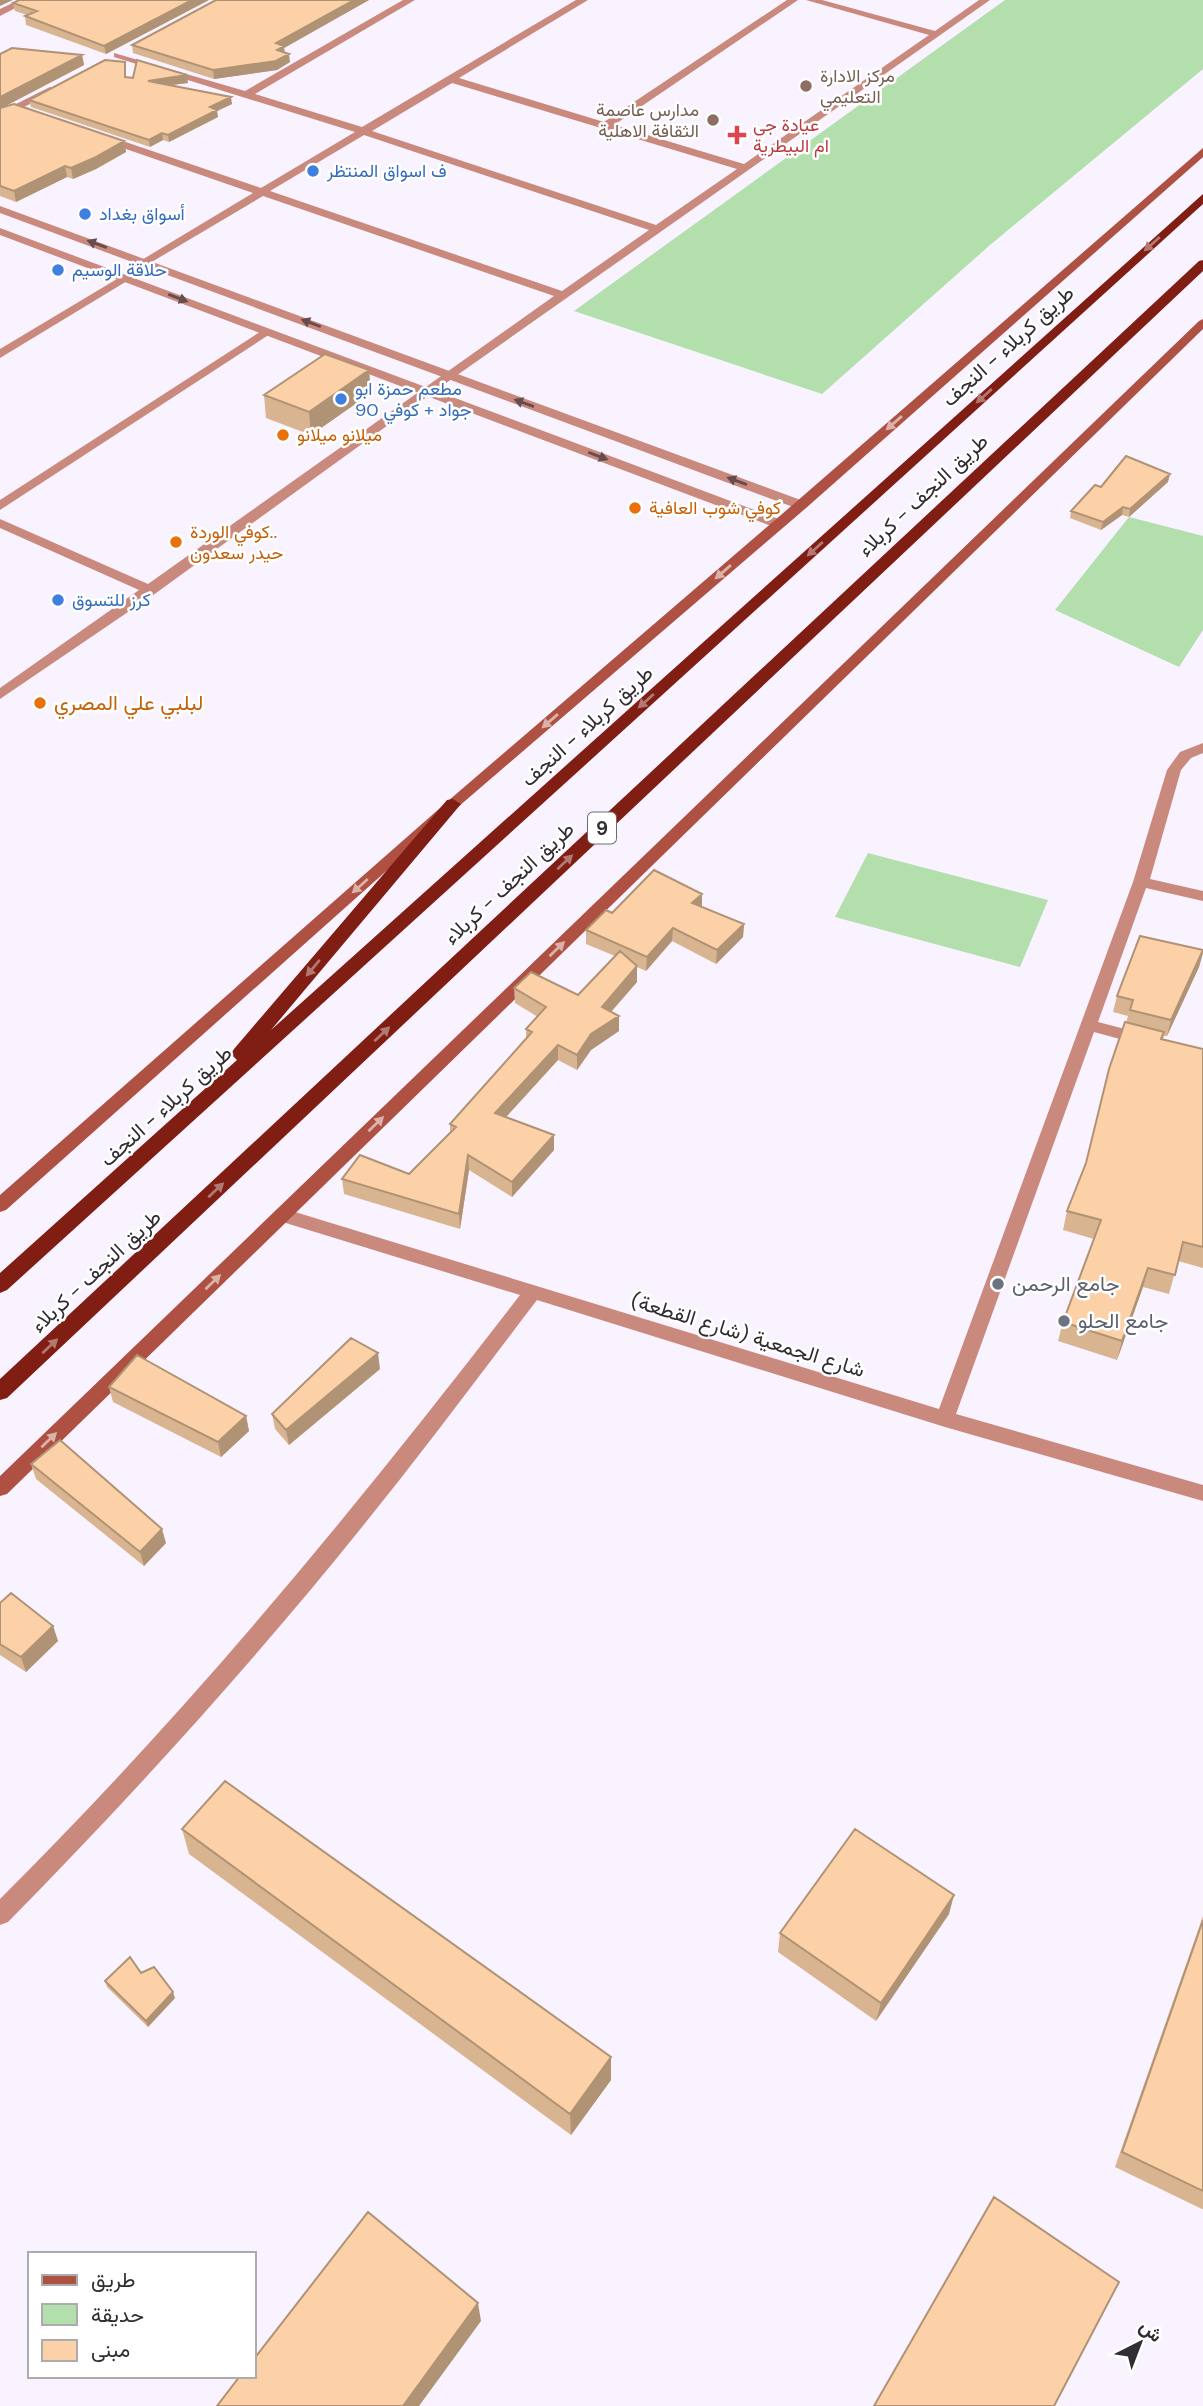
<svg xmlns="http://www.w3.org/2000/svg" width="1203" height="2406" font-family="'DM Sans',Vazirmatn,sans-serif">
<rect width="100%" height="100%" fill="#f9f2ff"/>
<path fill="#b2dfac" d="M 1005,0 L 1203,0 L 1203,69 L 990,245 L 822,394 L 574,311 Z
M 1129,517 L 1203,536 L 1203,630 L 1179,667 L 1055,610 Z
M 868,853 L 1048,900 L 1020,967 L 835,917 Z"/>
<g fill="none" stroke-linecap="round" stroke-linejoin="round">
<path fill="#ca897d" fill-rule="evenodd" d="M 19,0 L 31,0 L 0,16 L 0,9 Z
M 403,0 L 415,0 L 255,94 L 362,127 L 576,0 L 588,0 L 459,78 L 604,122 L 787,0 L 798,0 L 614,125 L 744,164 L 929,35 L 806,0 L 822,0 L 935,31 L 979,0 L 990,0 L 453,378 L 156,593 L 0,699 L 0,688 L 139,590 L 0,528 L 0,519 L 148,584 L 554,296 L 263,196 L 150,263 L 140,261 L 253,193 L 100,140 L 100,136 L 108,136 L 261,188 L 355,132 L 114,57 L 114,53 L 245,91 ZM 452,83 L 737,169 L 656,225 L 372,131 ZM 364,135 L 649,230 L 562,291 L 270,191 Z
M 50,87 L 55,90 L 54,92 L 0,119 L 0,112 Z
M 122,276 L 132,278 L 0,358 L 0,349 Z
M 266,328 L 270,330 L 270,334 L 0,510 L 0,500 Z
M 1203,743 L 1203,753 L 1191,758 L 1181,770 L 1150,879 L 1203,891 L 1203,901 L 1146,888 L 1098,1022 L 1148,1035 L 1150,1039 L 1142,1045 L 1094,1032 L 956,1414 L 1203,1485 L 1203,1501 L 945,1427 L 537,1300 C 479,1376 422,1453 362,1527 C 251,1665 132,1796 8,1922 L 0,1925 L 0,1899 C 191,1709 356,1508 520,1295 L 276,1220 L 273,1215 L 276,1210 L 282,1208 L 939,1409 L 1133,882 L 1167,770 L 1180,752 Z"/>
<path fill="#ca897d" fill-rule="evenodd" d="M 0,206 L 806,502 L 807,505 L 801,509 L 796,508 L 0,213 Z
M 0,228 L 784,521 L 786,524 L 784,527 L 774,527 L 0,235 Z"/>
<path fill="#ae5143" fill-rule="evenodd" d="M 1203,148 L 1203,157 L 806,508 L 458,807 L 6,1210 L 0,1212 L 0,1195 L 448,801 L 796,502 Z
M 1203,319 L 1203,329 L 7,1494 L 0,1496 L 0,1476 L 1199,321 Z"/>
<path fill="#801e14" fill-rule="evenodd" d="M 1203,194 L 1203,204 L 7,1290 L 0,1293 L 0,1273 L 237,1060 L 231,1054 L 234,1049 L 447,800 L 453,799 L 461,804 L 271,1030 Z
M 1203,260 L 1203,271 L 7,1398 L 0,1400 L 0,1379 L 1199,261 Z"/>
</g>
<path fill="#d9b490" d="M 19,0 L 209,0 L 106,54 L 26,25 L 25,16 L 27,15 L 15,11 L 13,3 Z
M 216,0 L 369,0 L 284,48 L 285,52 L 290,62 L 277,70 L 214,79 L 133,53 L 132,45 Z
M 0,54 L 82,55 L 84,65 L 3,107 L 124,141 L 126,152 L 96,169 L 73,179 L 67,177 L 16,202 L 0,196 Z
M 125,62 L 126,77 L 188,83 L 170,85 L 232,104 L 217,111 L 218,117 L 169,142 L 163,140 L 150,147 L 31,107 L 29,100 Z
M 369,370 L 371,393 L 311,435 L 266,418 L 264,395 Z
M 1168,482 L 1129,517 L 1122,515 L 1101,530 L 1070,518 L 1071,511 L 1101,487 Z
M 702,894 L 702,907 L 744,924 L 743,937 L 716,964 L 672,941 L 646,971 L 637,967 L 637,982 L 611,1012 L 619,1031 L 591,1050 L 577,1070 L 558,1060 L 506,1117 L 554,1150 L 512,1197 L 469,1170 L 460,1229 L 344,1194 L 342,1179 L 409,1174 L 450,1132 L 450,1124 L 526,1039 L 526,1029 L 538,1017 L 515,1003 L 514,988 L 578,995 L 615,956 L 586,944 L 586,930 L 612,913 Z
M 1203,953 L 1199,967 L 1167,1036 L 1164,1036 L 1163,1039 L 1203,1049 L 1203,1268 L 1178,1261 L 1169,1294 L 1143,1287 L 1117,1360 L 1058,1341 L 1063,1322 L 1094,1239 L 1063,1230 L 1067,1211 L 1086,1163 L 1128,1016 L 1113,1012 L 1117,996 Z
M 380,1369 L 289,1445 L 275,1429 L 272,1414 Z
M 109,1387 L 246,1416 L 249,1431 L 221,1457 L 113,1402 Z
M 31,1464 L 166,1543 L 144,1566 L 36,1479 Z
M 0,1603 L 53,1626 L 58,1641 L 26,1672 L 0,1655 Z
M 182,1829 L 611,2057 L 611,2080 L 571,2135 L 189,1854 Z
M 949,1914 L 876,2021 L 778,1952 L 780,1933 Z
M 1203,1916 L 1203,2209 L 1202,2209 L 1115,2167 Z
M 141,1973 L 175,1998 L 148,2027 L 107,1987 L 105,1981 Z"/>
<path fill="#b09275" d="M 0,0 L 13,0 L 0,6 Z
M 192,0 L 209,0 L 106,54 L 104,46 Z
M 354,0 L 369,0 L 284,48 L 285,55 L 278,58 L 276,43 Z
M 289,54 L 290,62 L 277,70 L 214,79 L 213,70 Z
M 82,55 L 84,65 L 0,109 L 0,97 Z
M 187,75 L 188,83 L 149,88 L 148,81 Z
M 231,97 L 232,104 L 217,111 L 218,117 L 169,142 L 168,135 L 210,107 Z
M 162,133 L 163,140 L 150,147 L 149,140 Z
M 124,141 L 126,152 L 96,169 L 73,179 L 71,168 Z
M 65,166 L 67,177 L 16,202 L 14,191 Z
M 369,370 L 371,393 L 311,435 L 309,412 Z
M 1170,474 L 1168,482 L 1129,517 L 1130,509 Z
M 1123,507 L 1122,515 L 1101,530 L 1103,522 Z
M 702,894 L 702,907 L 692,903 Z
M 744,924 L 743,937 L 716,964 L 717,950 Z
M 673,928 L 672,941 L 646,971 L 647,957 Z
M 1203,952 L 1199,967 L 1167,1036 L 1171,1020 Z
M 637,966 L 637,982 L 602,1022 L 602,1007 Z
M 619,1016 L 619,1031 L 591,1050 L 577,1070 L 577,1055 L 591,1034 Z
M 558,1045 L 558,1060 L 496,1128 L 495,1113 Z
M 554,1135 L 554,1150 L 512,1197 L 512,1182 Z
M 468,1155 L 469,1170 L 460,1229 L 459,1214 Z
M 1148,1268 L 1143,1287 L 1117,1360 L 1122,1341 Z
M 378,1353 L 380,1369 L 289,1445 L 286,1430 Z
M 246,1416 L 249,1431 L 221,1457 L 218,1442 Z
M 162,1529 L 166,1543 L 144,1566 L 140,1552 Z
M 53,1626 L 58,1641 L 26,1672 L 21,1657 Z
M 954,1895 L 949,1914 L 876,2021 L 881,2003 Z
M 173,1992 L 175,1998 L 148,2027 L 146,2021 Z
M 611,2057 L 611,2080 L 571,2135 L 570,2114 Z
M 478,2303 L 481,2321 L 419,2406 L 403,2406 Z"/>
<path fill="#fcd1a7" stroke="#b09275" stroke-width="2" d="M 19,0 L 192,0 L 104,46 L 25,16 L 37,11 L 13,3 Z
M 216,0 L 354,0 L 276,43 L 284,46 L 277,50 L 289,54 L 276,61 L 213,70 L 132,45 Z
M 12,48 L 82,55 L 0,97 L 0,54 Z
M 105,60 L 125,62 L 125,77 L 133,78 L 137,60 L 187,75 L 148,81 L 231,97 L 210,107 L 217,110 L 168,135 L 162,133 L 149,140 L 29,100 Z
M 14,104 L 124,141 L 94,158 L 71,168 L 65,166 L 14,191 L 0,186 L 0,108 Z
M 325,354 L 369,370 L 309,412 L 264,395 Z
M 1126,456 L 1170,474 L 1130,509 L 1123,507 L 1103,522 L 1071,511 L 1095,485 L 1101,487 Z
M 654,870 L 702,894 L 692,903 L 744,924 L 717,950 L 673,928 L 647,957 L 586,930 L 606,910 L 612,913 Z
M 1140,936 L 1203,950 L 1171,1020 L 1130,1010 L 1133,1000 L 1117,996 Z
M 620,951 L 637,966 L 602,1007 L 619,1016 L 591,1034 L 577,1055 L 558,1045 L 495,1113 L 554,1135 L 512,1182 L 468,1155 L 459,1214 L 342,1179 L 360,1155 L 409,1174 L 456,1127 L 450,1124 L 532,1032 L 526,1029 L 546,1007 L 514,988 L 531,972 L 578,995 Z
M 1125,1022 L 1164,1032 L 1161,1039 L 1203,1049 L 1203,1247 L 1183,1242 L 1175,1275 L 1148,1268 L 1122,1341 L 1063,1322 L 1101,1220 L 1067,1211 L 1086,1163 L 1109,1069 Z
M 351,1338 L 378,1353 L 286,1430 L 272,1414 Z
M 137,1355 L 246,1416 L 218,1442 L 109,1387 Z
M 60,1440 L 162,1529 L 140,1552 L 31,1464 Z
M 11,1593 L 53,1626 L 21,1657 L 0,1644 L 0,1603 Z
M 225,1781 L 611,2057 L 570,2114 L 182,1829 Z
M 855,1829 L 954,1895 L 881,2003 L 780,1933 Z
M 1203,1920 L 1203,2191 L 1122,2152 Z
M 130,1957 L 141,1973 L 154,1967 L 173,1992 L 146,2021 L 105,1981 Z
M 994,2197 L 1119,2282 L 1054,2406 L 874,2406 Z
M 368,2212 L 478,2303 L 403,2406 L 217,2406 L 240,2376 L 254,2376 L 254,2359 Z"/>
<defs><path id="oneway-solid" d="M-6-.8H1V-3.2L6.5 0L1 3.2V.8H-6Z" transform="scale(1.75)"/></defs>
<g fill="#664d4d">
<use href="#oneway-solid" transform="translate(97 244) rotate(-160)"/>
<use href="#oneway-solid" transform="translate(178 298) rotate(21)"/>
<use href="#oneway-solid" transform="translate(311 323) rotate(-159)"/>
<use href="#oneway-solid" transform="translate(524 403) rotate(-160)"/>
<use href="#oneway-solid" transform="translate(598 456) rotate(21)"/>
<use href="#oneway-solid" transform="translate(737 481) rotate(-160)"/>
</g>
<g fill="#b37872">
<use href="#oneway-solid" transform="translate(1152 244) rotate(138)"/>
<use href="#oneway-solid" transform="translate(984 396) rotate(138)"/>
<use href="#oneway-solid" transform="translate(815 549) rotate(138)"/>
<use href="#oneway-solid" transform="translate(646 701) rotate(138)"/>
<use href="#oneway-solid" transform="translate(565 862) rotate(-43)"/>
<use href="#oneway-solid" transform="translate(313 968) rotate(130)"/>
<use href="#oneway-solid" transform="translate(382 1034) rotate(-43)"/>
<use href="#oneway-solid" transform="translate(216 1190) rotate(-43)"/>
<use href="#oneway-solid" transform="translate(50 1346) rotate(-43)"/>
</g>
<g fill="#dbb1aa">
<use href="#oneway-solid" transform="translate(894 423) rotate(139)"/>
<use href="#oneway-solid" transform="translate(723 572) rotate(139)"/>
<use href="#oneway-solid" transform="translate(550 721) rotate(139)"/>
<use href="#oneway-solid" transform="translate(360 886) rotate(138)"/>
<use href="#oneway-solid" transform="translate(557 949) rotate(-44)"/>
<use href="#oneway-solid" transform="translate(376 1124) rotate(-44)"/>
<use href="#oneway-solid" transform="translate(213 1282) rotate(-44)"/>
<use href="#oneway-solid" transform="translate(49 1440) rotate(-44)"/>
</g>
<g fill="#8d6e63" stroke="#fff" stroke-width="2.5">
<circle cx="806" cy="86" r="7"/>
<circle cx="713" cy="120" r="7"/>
</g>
<path fill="#e0444e" stroke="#fff" stroke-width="2.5" d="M733.5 124.5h7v7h7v7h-7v7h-7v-7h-7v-7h7z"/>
<g fill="#3f7fe0" stroke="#fff" stroke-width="2.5">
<circle cx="313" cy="171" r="7"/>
<circle cx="85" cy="214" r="7"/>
<circle cx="58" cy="270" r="7"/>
<circle cx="341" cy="399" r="7"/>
<circle cx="58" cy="600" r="7"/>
</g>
<g fill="#e8710a" stroke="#fff" stroke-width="2.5">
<circle cx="283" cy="435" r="7"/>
<circle cx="635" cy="508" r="7"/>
<circle cx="176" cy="542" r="7"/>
<circle cx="40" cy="703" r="7"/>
</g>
<g fill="#6b7280" stroke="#fff" stroke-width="2.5">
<circle cx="998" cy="1284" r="7"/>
<circle cx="1064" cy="1321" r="7"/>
</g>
<g text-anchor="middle" stroke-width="5" stroke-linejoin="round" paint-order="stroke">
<g font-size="18" fill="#785e54" stroke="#fff" text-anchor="start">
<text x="820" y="82">مركز الادارة<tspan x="820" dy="21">التعليمي</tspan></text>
<text x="699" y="116" text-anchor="end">مدارس عاصمة<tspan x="699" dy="21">الثقافة الاهلية</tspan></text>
</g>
<g font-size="18" fill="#be3a42" stroke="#fff" text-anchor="start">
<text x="753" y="131">عيادة جي<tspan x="753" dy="21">ام البيطرية</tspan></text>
</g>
<g font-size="18" fill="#366cbe" stroke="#fff" text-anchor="start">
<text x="327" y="177">ف اسواق المنتظر</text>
<text x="99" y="220">أسواق بغداد</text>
<text x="72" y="276">حلاقة الوسيم</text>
<text x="355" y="395">مطعم حمزة ابو<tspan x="355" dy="21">جواد + كوفي 90</tspan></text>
<text x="72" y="606">كرز للتسوق</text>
</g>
<g font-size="18" fill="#c56008" stroke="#fff" text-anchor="start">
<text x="297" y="441">ميلانو ميلانو</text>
<text x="649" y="514">كوفي شوب العافية</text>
<text x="190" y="538">كوفي الوردة..<tspan x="190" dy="21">حيدر سعدون</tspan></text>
</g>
<rect fill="#fff" stroke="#6e6c70" stroke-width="2" x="588" y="812.5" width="28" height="31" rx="5"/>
<g font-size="19" font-weight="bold" fill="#302d33">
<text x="602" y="835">9</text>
</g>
<g font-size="21" fill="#302d33" stroke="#fff">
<text transform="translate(1008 346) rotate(-42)" y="7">طريق کربلاء - النجف</text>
<text transform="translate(923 495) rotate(-43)" y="7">طريق النجف - کربلاء</text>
<text transform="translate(587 726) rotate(-42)" y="7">طريق کربلاء - النجف</text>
<text transform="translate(509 883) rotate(-43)" y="7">طريق النجف - کربلاء</text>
<text transform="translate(166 1106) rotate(-42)" y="7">طريق کربلاء - النجف</text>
<text transform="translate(96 1271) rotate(-43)" y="7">طريق النجف - کربلاء</text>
<text transform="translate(748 1335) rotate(17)" y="7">شارع الجمعية (شارع القطعة)</text>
</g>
<g font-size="21" fill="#c56008" stroke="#fff" text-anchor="start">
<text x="54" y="710">لبلبي علي المصري</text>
</g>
<g font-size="21" fill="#5b616d" stroke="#fff" text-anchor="start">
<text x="1012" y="1291">جامع الرحمن</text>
<text x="1078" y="1328">جامع الحلو</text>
</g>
</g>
<rect x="28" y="2252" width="228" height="126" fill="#ffffff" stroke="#acabad" stroke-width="2"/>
<rect x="42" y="2275" width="35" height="10" fill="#ae5143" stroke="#acabad" stroke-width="2"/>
<text x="91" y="2287" font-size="21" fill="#302d33">طريق</text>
<rect x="42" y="2304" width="35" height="21" fill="#b2dfac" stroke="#acabad" stroke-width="2"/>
<text x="91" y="2322" font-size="21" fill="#302d33">حديقة</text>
<rect x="42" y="2340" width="35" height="21" fill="#fcd1a7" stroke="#acabad" stroke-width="2"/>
<text x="91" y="2357" font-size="21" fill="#302d33">مبنى</text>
<g transform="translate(1140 2343) rotate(42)" stroke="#ffffff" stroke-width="5" paint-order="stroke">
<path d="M0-5L12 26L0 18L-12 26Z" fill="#302d33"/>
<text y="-10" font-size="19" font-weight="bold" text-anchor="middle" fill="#302d33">ش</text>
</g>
</svg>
